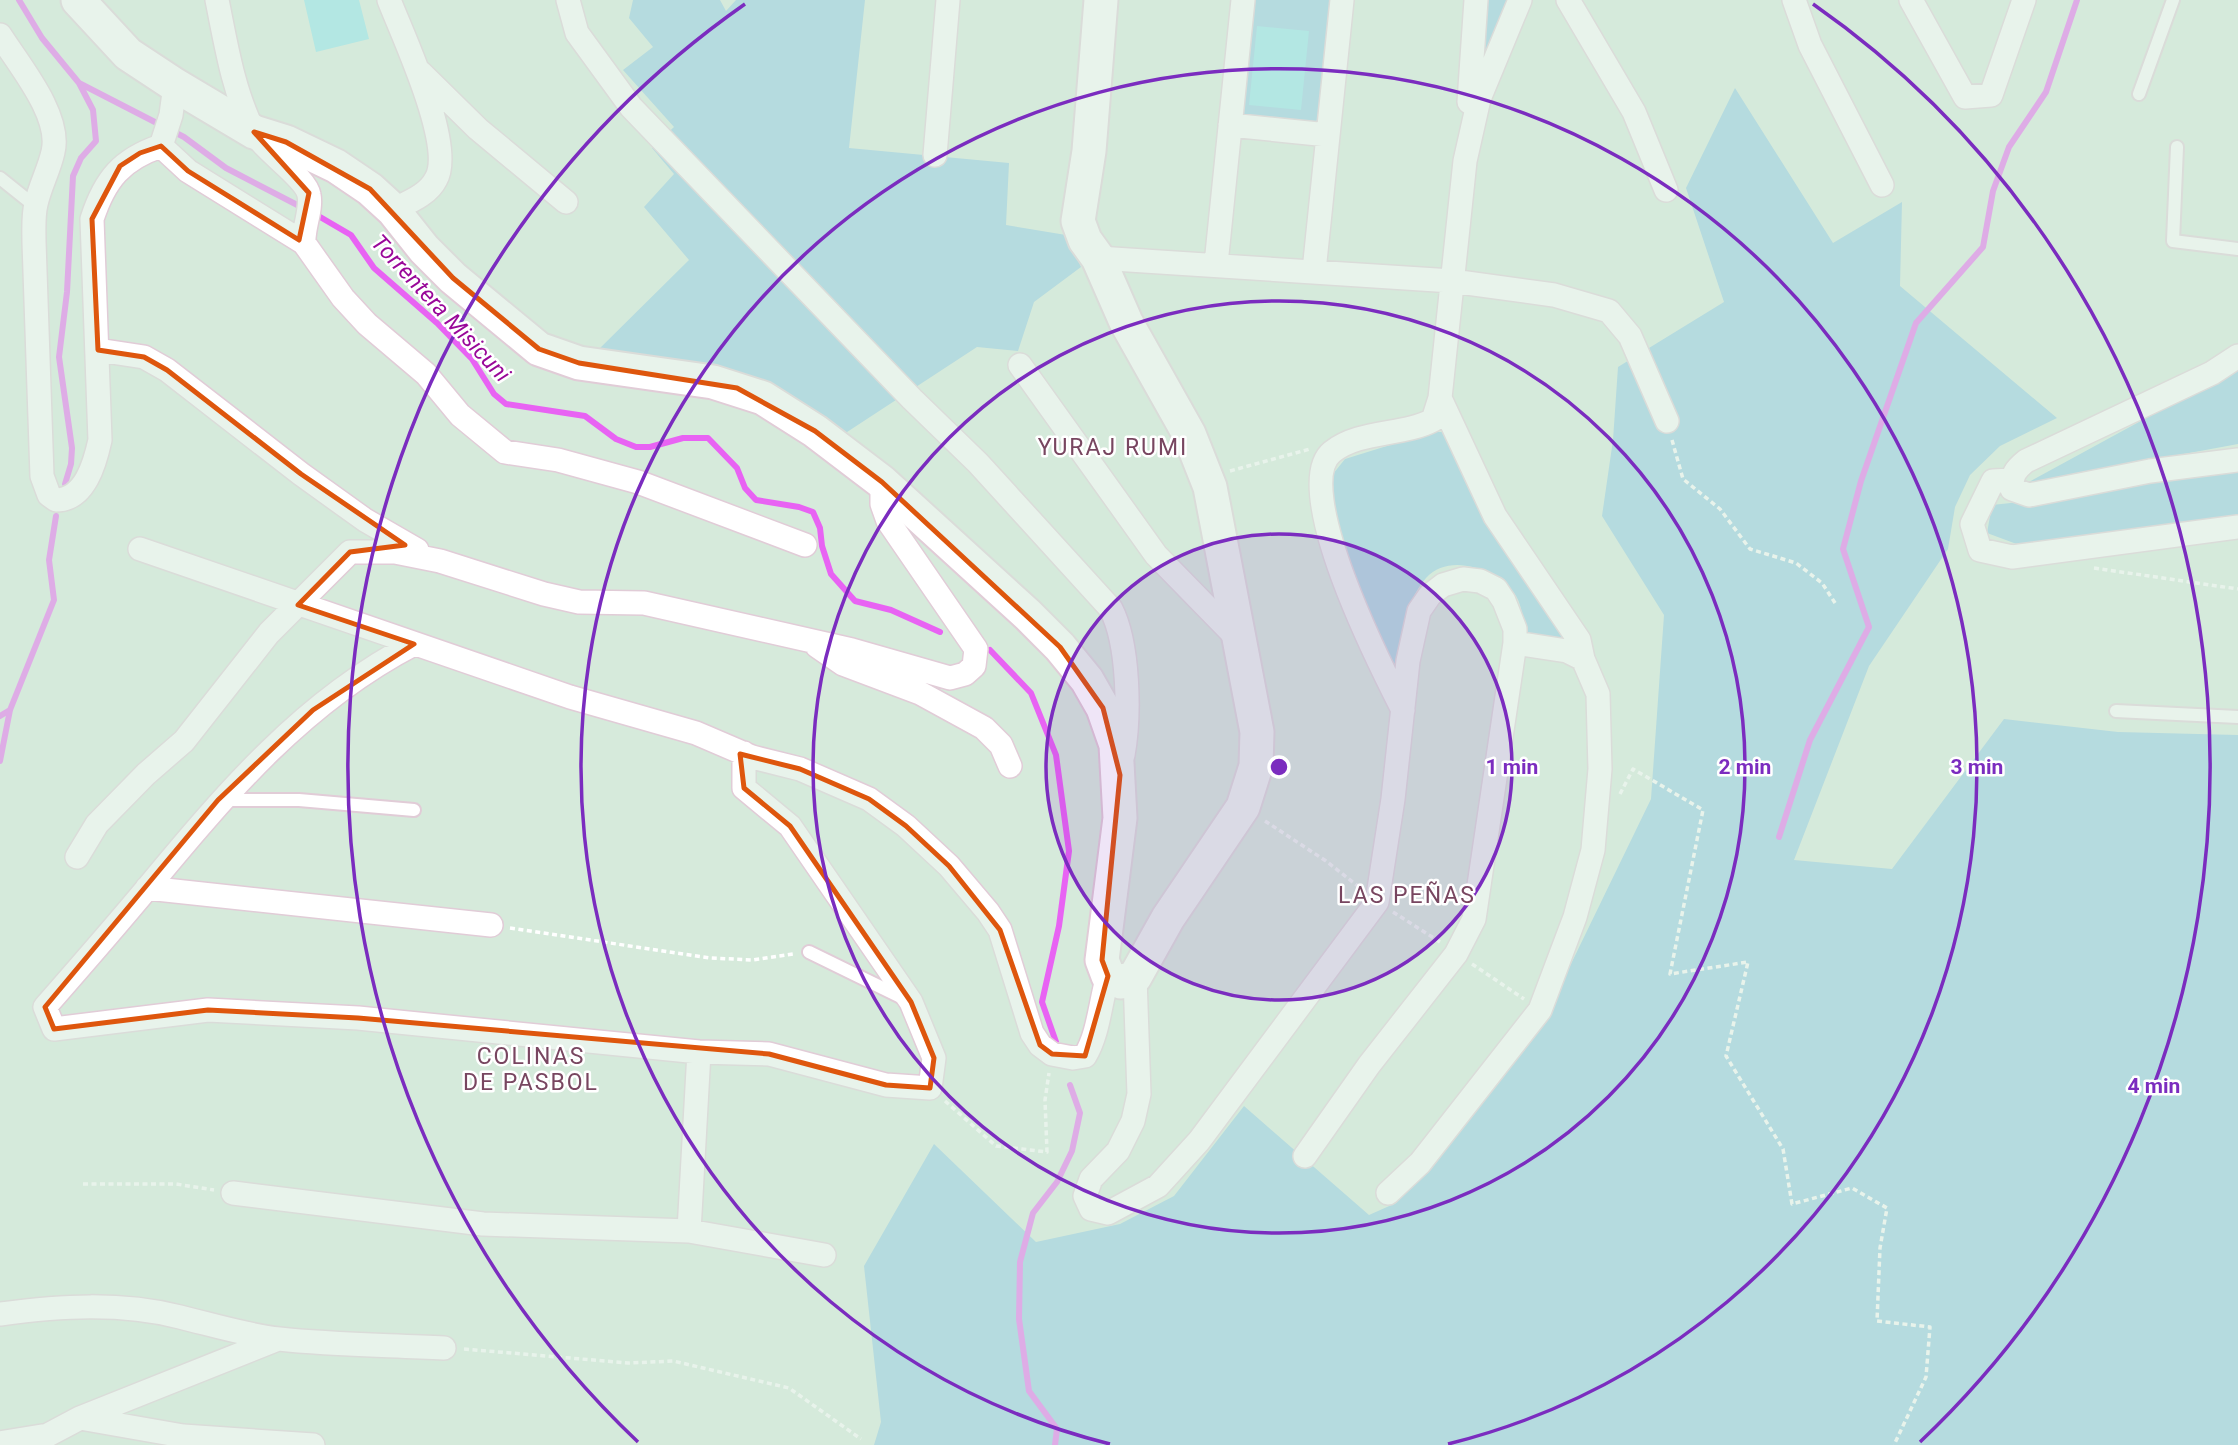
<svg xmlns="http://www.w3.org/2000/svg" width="2238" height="1445" font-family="Roboto,sans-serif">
<rect width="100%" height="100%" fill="#d6eadb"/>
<path fill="#8fc9e4" d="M 633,0 L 720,0 L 726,11 L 736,0 L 865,0 L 849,148 L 1009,163 L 1006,225 L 1066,235 L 1081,267 L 1034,302 L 1018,351 L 977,347 L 844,434 L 593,355 L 689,260 L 644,207 L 674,174 L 652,148 L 674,127 L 623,70 L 653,47 L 629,18 Z
M 1251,0 L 1331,0 L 1318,127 L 1239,120 Z
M 1484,0 L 1508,0 L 1479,71 Z
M 1735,88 L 1833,243 L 1902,202 L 1900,286 L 2057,418 L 2000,446 L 1970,475 L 1955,507 L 1948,549 L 1869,666 L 1794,860 L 1892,869 L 2004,719 L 2118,732 L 2238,735 L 2238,1445 L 874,1445 L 881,1422 L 864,1266 L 934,1144 L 1036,1242 L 1120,1224 L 1174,1196 L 1244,1106 L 1369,1215 L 1396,1203 L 1478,1109 L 1553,1001 L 1651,799 L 1664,615 L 1602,516 L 1613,440 L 1618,367 L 1724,302 L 1686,188 Z
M 2238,368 L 2238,444 L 2027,483 Z
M 1432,432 L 1442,432 L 1449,440 L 1568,641 L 1525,632 C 1523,621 1522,605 1516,596 C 1499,571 1451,551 1426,578 C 1402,605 1402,647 1397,681 L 1365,619 L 1330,498 L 1333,474 L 1345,459 Z
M 2238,468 L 2238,520 L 2022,546 L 1987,533 L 1992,505 L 2074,496 Z"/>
<path fill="#8ae4ed" d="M 304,0 L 359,0 L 369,39 L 316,52 Z
M 1257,26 L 1309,31 L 1301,110 L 1249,105 Z"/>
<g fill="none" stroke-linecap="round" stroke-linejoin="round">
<path stroke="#e863f3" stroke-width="6" d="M 19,0 L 42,38 L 79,83 L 184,137 L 226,168 L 305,209
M 315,214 L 351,235 L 374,268 L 437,323 L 472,359 L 494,394 L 506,404 L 585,416 L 616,439 L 636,447 L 650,447 L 683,438 L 708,438 L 737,468 L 745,488 L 756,500 L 799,507 L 813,512 L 820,528 L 822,546 L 831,574 L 855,601 L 891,610 L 940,632
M 65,484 L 71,464 L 72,448 L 59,357 L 67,292 L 73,176 L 81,158 L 96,141 L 93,110 L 79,83
M 990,650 L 1031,693 L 1056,755 L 1069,851 L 1059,926 L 1042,1002 L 1056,1042
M 0,716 L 10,710
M 0,761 L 10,710 L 54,600 L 49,560 L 56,516
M 1779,837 L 1810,740 L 1869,627 L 1843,549 L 1861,481 L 1916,323 L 1983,247 L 1993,191 L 2009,147 L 2046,92 L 2077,0
M 1055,1445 L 1057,1429 L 1029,1391 L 1019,1319 L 1020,1262 L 1033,1213 L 1057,1182 L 1072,1151 L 1080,1113 L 1070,1085"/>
<defs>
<path id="lane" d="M 2139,94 L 2173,0
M 2177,147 L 2173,241 L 2238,249
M 0,178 L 35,206
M 2116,711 L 2238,717
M 222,800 L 299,800 L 414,810
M 809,952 L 905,999"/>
<path id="street" d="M 217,0 C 226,44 233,90 253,130 C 263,151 306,177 309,195 C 312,210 303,227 304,243
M 389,0 C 403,36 455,146 436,179 C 428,195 409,202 393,210
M 568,0 L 577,33 L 631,107 L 912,399 L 978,463 L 1111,609 C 1129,644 1130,716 1123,755
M 1568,0 L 1634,112 L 1666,190
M 1794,0 L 1810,45 L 1882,185
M 1911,0 L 1965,97 L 1991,95 L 2024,0
M 0,35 C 19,65 62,116 53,152 C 49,170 40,186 36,204 C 33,216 34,230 34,242 L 42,476 L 49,495 L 56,500 C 85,500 95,463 100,440 L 92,219 C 105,179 122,159 161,146 L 171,115 L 175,85
M 421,73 L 478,129 L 566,202
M 1469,102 L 1476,0
M 1230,125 L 1328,135
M 161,146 L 188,171 L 304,243 L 343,298 L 367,324 L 426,374 L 460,415 L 505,452 L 558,460 L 638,482 L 805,545
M 935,155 L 948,0
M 1098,258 L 1452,281 L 1554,295 L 1609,311 L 1630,336 L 1667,421
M 1216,264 L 1243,0
M 1314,271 L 1342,0
M 98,350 L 144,357 L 167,370 L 301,474 L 365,520 L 417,550
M 2238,356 L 2212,373 L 2026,461 C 2016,469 2011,475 2012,489 L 2029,495 L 2150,471 L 2238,460
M 1020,365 L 1156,555 L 1240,641
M 1440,398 L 1495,516 L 1579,640 L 1583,659
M 2011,480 L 1993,481 L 1972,524 L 1980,550 L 2012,557 L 2238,527
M 140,549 L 570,697 L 696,733 L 752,757 L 800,769 L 869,799 L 906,826 L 949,866 L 988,912 L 1000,930 L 1032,1033 L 1040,1045 L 1052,1054 L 1073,1058 L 1085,1056 C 1099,1033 1100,1002 1108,976
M 414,644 C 304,701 227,792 149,886 C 115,927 80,967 45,1007 L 54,1029 L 208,1010 L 358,1018 L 699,1052 L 769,1054 L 886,1085 L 930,1088 L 934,1058 L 911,1002 L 790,826 L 744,788 L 744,753
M 817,646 L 843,664 L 920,693 L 984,728 L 1001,745 L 1010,766
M 1403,710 C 1382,669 1289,486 1332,452 C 1359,430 1403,436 1433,420 L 1440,398 L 1465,161 L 1479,99 L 1520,0
M 77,857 L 97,824 L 146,774 L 184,741 L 269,633 L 350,552 L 395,552 L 440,561 L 544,594 L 579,602 L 644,603 L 852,650 L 950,678 L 965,674 L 974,666 L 976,649 L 888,521 L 882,504 L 882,482
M 147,888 L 491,925
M 1135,977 L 1139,1094 L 1133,1121 L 1118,1151 L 1091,1179 L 1085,1196 L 1091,1209 L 1108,1213 L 1158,1186 L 1199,1141 L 1377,902 L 1393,799 L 1408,661 L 1419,611 L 1430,595 L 1443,585 L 1463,579 L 1480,581 L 1496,589 L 1504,601 L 1515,629 L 1515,643 L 1474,919 L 1456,954 L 1369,1065 L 1305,1156
M 233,1193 L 483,1224 L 689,1231 L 824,1255
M 1388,1193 L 1420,1163 L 1540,1010 L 1575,917 L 1593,850 L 1600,769 L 1598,694 L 1583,659 L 1567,651 L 1515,643
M 689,1231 L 699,1052
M 0,1314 C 60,1306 120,1302 180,1317 C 213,1325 245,1335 279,1339 C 333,1345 389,1345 444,1348
M 80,1418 L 183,1436 L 313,1445
M 0,1443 L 48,1435 L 80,1418 L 278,1339"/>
<path id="secondary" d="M 78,0 L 128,54 L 175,85 L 254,132 L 286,142 L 336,166 L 370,189 L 393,210 L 424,249 L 453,278 L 539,349 L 579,363 L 713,382 L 763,398 L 815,431 L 882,482 L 1027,614 L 1060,647 L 1087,680 L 1103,708 L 1116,745 L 1120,818 L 1102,960 L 1108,976 L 1121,982 L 1135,977 L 1168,918 L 1243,807 L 1256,766 L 1257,732 L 1210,487 L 1189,434 L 1126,322 L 1098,258 L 1085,240 L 1078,221 L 1089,151 L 1101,0"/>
</defs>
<use href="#lane" stroke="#e1ccd7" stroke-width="16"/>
<use href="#street" stroke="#e1ccd7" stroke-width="26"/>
<use href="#secondary" stroke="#e1ccd7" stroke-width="37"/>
<path stroke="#fff" stroke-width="3.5" stroke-dasharray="5 3.5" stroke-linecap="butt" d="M 1672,440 L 1683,479 L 1720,509 L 1750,549 L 1796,563 L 1822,583 L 1837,606
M 1230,471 L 1310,449
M 2094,568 L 2238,589
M 1620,794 L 1633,769 L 1703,810 L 1670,974 L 1748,962 L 1726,1056 L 1783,1149 L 1792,1204 L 1852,1188 L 1887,1208 L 1880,1248 L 1877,1321 L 1930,1327 L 1926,1377 L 1894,1445
M 1265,821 L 1326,861 L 1359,887
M 1393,912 L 1440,942
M 510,928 L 710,958 L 753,960 L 793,954
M 1472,964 L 1524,999
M 945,1101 L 996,1146 L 1047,1152 L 1045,1100 L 1049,1073
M 83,1184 L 176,1184 L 214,1190
M 464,1349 L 628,1363 L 673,1361 L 789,1388 L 861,1439"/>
<use href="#lane" stroke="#fff" stroke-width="12"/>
<use href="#street" stroke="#fff" stroke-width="23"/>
<use href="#secondary" stroke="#fff" stroke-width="33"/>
</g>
<path d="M0 0H2238V1445H0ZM 254,132 L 286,142 L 370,189 L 453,278 L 539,349 L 579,363 L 737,388 L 815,431 L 882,482 L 1060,647 L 1103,708 L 1120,775 L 1102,960 L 1108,976 L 1085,1056 L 1052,1054 L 1040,1045 L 1000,930 L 949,866 L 906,826 L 869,799 L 800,769 L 740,754 L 744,788 L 790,826 L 911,1002 L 934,1058 L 930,1088 L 886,1085 L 769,1054 L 358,1018 L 208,1010 L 54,1029 L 45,1007 L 218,800 L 313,710 L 414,644 L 298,605 L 350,552 L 405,545 L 301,474 L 167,370 L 144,357 L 98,350 L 92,219 L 120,166 L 140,153 L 161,146 L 188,171 L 299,240 L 309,193 Z" fill="#d6eadb" fill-opacity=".55" fill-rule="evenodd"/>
<path fill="none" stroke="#de560d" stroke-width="5" stroke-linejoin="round" d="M 254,132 L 286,142 L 370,189 L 453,278 L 539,349 L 579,363 L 737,388 L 815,431 L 882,482 L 1060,647 L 1103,708 L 1120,775 L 1102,960 L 1108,976 L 1085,1056 L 1052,1054 L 1040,1045 L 1000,930 L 949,866 L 906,826 L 869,799 L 800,769 L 740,754 L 744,788 L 790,826 L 911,1002 L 934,1058 L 930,1088 L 886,1085 L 769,1054 L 358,1018 L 208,1010 L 54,1029 L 45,1007 L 218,800 L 313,710 L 414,644 L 298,605 L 350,552 L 405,545 L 301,474 L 167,370 L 144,357 L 98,350 L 92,219 L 120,166 L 140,153 L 161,146 L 188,171 L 299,240 L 309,193 Z"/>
<circle cx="1279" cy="767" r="233" fill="#7b2cbf" fill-opacity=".12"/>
<g fill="none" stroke="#7b2cbf" stroke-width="3.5">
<circle cx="1279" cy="767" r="233"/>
<circle cx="1279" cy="767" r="466"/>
<path d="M1110 1444A698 698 0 1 1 1448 1444"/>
<path d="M638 1442A931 931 0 0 1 745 4M1813 4A931 931 0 0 1 1920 1442"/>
</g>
<g text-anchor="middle" stroke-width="5" stroke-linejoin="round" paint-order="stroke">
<g font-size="23" font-style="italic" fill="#990899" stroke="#fff">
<text transform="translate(441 308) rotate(47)" y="8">Torrentera Misicuni</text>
</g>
<g font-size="23" letter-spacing="2" fill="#784660" stroke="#fff">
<text x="1113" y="455">YURAJ RUMI</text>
<text x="1407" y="903">LAS PEÑAS</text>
<text x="531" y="1064">COLINAS<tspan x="531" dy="26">DE PASBOL</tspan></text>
</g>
</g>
<circle cx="1279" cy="767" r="10" fill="#7b2cbf" stroke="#fff" stroke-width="3.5"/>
<g font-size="21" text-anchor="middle" font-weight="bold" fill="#7b2cbf" stroke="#fff" stroke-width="5" stroke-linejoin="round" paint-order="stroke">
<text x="1512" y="774">1 min</text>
<text x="1745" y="774">2 min</text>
<text x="1977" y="774">3 min</text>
<text x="2154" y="1093">4 min</text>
</g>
</svg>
